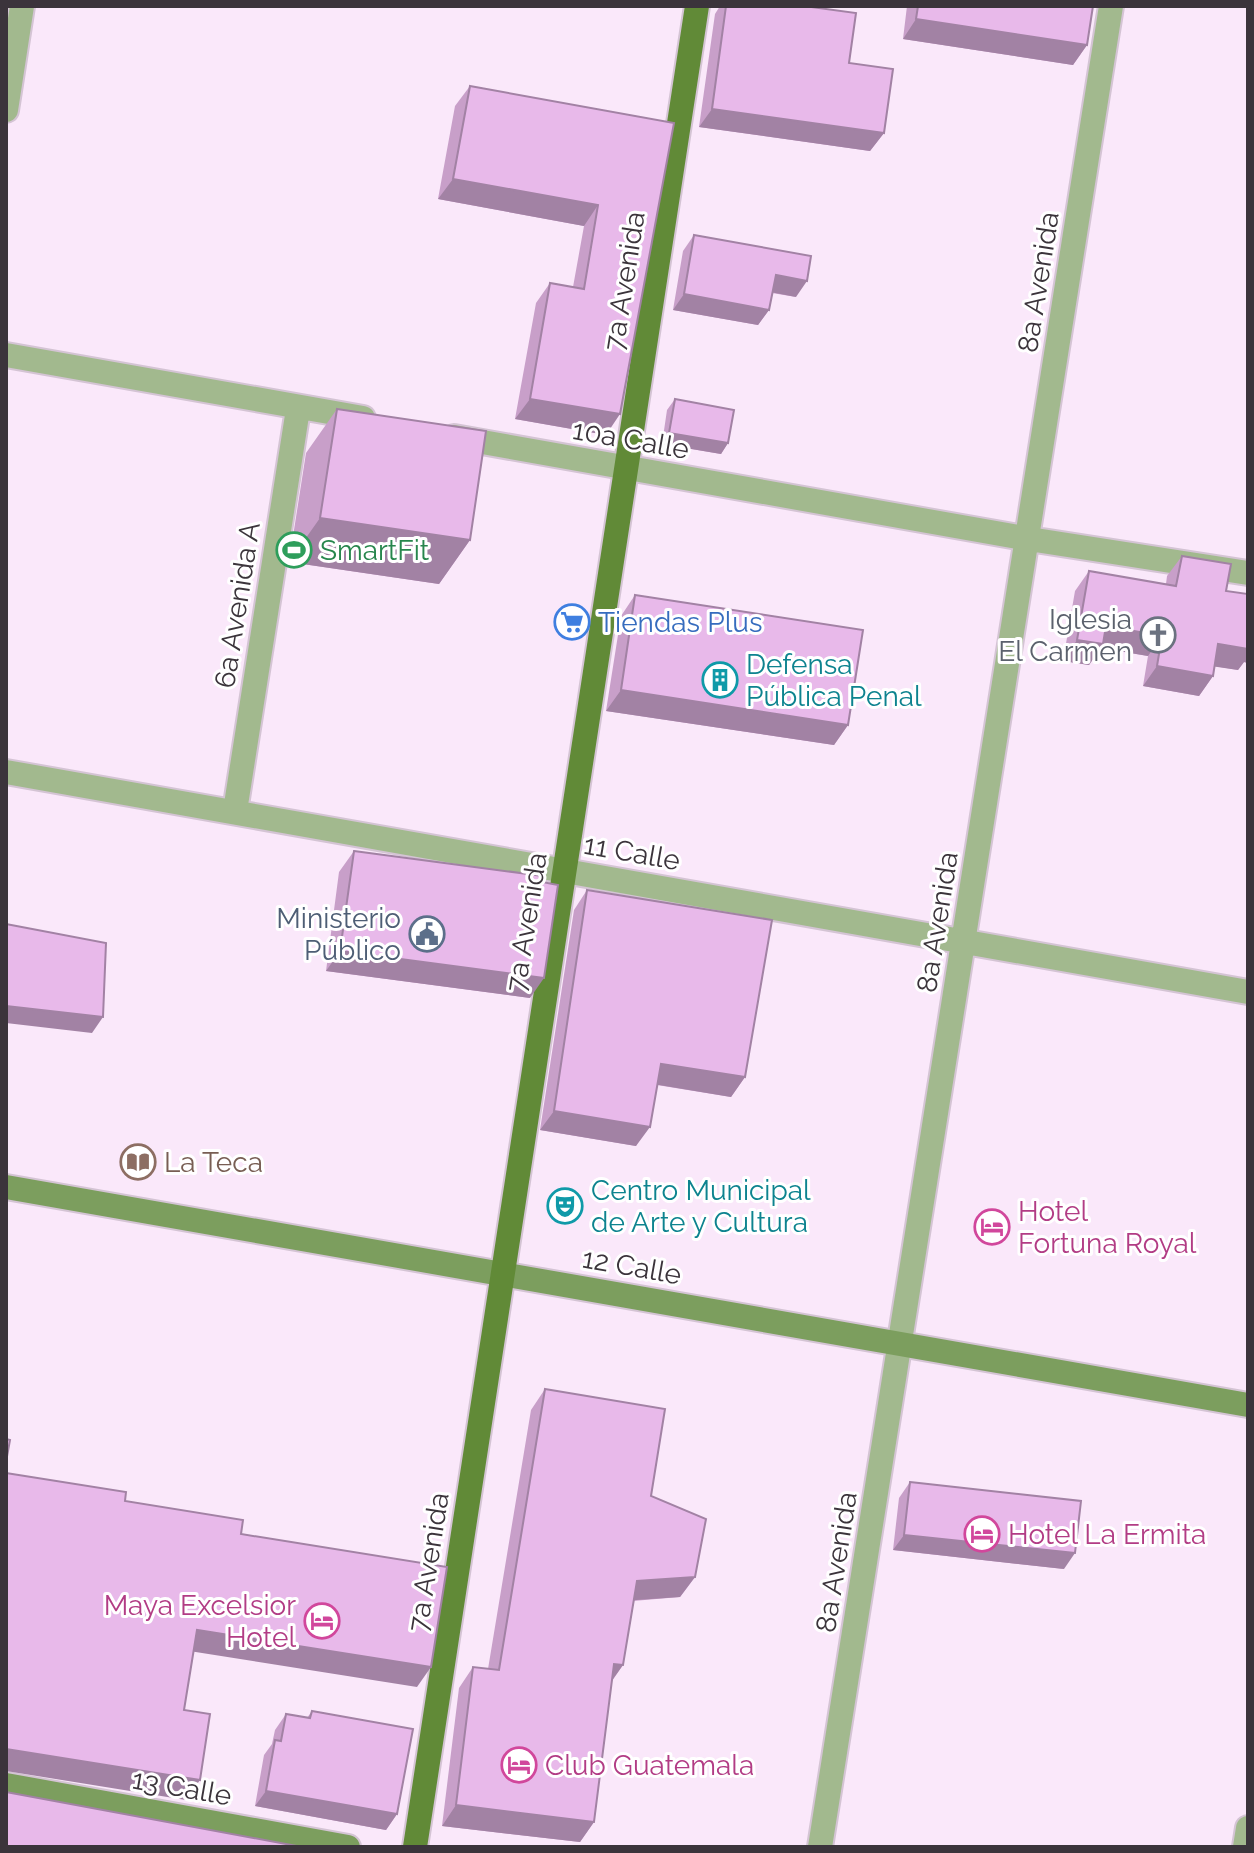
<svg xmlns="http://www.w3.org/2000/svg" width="1254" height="1853" font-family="Raleway,sans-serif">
<rect width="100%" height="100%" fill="#fae8fa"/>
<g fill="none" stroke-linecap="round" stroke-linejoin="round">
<defs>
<path id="street" d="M 6,110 L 22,6
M 6,355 L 363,418
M 454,437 L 1029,539 L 1248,573
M 6,772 L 1248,992
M 235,811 L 298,409
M 820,1847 L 1111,6
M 1245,1847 L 1248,1828"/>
<path id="secondary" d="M 6,1187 L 1248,1405
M 6,1785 L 348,1847"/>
<path id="primary" d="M 415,1847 L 697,6"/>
</defs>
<use href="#street" stroke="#d4c4d4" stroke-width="28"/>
<use href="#secondary" stroke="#d4c4d4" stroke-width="28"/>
<use href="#primary" stroke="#d4c4d4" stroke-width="28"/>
<use href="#street" stroke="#a2b98e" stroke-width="24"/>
<use href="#secondary" stroke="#7c9e5e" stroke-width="24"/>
<use href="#primary" stroke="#618a37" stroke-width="24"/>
</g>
<path fill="#c89fc9" d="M 720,6 L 804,6 L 849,63 L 884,133 L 870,151 L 699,127 L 715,14 Z
M 907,6 L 1093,6 L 1087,45 L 1073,65 L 903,39 Z
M 470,86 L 674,123 L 606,435 L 515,419 L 536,303 L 550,283 L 573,287 L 584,226 L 438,199 L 455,106 Z
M 694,235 L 796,297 L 772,293 L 769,310 L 758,325 L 673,310 L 683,251 Z
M 675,399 L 728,443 L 721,454 L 662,444 L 667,410 Z
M 337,409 L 470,540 L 439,584 L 289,562 L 306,453 Z
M 1182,556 L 1226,591 L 1248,594 L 1248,663 L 1244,662 L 1238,670 L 1214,666 L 1213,676 L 1199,696 L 1143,686 L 1148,656 L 1100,648 L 1089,665 L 1063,661 L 1075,591 L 1089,571 L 1166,584 L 1167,576 Z
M 635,595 L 848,725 L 834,745 L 606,711 L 621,616 Z
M 354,851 L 530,998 L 326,971 L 339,872 Z
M 587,890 L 745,1077 L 731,1097 L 657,1085 L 636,1146 L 540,1130 L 574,910 Z
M 545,1389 L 651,1496 L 695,1577 L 680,1597 L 633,1601 L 623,1665 L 612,1681 L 594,1822 L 580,1842 L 442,1826 L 459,1688 L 473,1667 L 488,1669 L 531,1410 Z
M 910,1482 L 1064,1569 L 893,1550 L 899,1498 Z
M 312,1711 L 397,1814 L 386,1830 L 255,1806 L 264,1755 L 272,1744 L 275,1730 L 286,1714 L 307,1718 Z"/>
<path fill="#a282a4" d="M 916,19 L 1087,45 L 1073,65 L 903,39 Z
M 712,109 L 884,133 L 870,151 L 699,127 Z
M 453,179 L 598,205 L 584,226 L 438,199 Z
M 776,275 L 807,281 L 796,297 L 765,291 Z
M 684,294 L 769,310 L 758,325 L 673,310 Z
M 530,399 L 620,414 L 606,435 L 515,419 Z
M 669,433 L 728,443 L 721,454 L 662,444 Z
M 320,518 L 470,540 L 439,584 L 289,562 Z
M 1106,626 L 1162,636 L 1148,656 L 1101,648 L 1089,665 L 1063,661 L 1077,640 Z
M 1218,644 L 1248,649 L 1248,663 L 1244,662 L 1238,670 L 1204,665 Z
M 1157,666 L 1213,676 L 1199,696 L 1143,686 Z
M 621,690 L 848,725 L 834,745 L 606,711 Z
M 340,951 L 544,978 L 530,998 L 326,971 Z
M 6,1006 L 103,1017 L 92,1033 L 6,1023 Z
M 661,1064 L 745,1077 L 731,1097 L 647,1083 Z
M 554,1111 L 650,1127 L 636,1146 L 540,1130 Z
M 904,1535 L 1075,1553 L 1064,1569 L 893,1550 Z
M 695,1577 L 680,1597 L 622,1601 L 637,1581 Z
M 197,1630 L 431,1667 L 417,1687 L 183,1650 Z
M 614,1664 L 623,1665 L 608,1686 Z
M 6,1749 L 200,1780 L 186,1800 L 6,1771 Z
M 266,1791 L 397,1814 L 386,1830 L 255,1806 Z
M 456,1805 L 594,1822 L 580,1842 L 442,1826 Z"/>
<path fill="#e8b9ea" stroke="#a282a4" stroke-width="2" d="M 726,6 L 804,6 L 856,13 L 849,63 L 893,69 L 884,133 L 712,109 Z
M 918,6 L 1093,6 L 1087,45 L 916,19 Z
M 470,86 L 674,123 L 620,414 L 530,399 L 550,283 L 584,289 L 598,205 L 453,179 Z
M 694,235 L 811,256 L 807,281 L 776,275 L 769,310 L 684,294 Z
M 675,399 L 734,410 L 728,443 L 669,433 Z
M 337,409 L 486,431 L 470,540 L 320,518 Z
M 1182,556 L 1231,564 L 1226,591 L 1248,594 L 1248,649 L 1218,644 L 1213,676 L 1157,666 L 1162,636 L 1106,626 L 1103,644 L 1077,640 L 1089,571 L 1176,586 Z
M 635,595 L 863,630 L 848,725 L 621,690 Z
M 354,851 L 543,876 L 542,882 L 558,885 L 544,978 L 340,951 Z
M 587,890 L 772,920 L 745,1077 L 661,1064 L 650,1127 L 554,1111 Z
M 6,924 L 106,943 L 103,1017 L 6,1006 Z
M 545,1389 L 665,1409 L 651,1496 L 706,1519 L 695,1577 L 637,1581 L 623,1665 L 614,1664 L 594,1822 L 456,1805 L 473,1667 L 499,1670 Z
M 6,1439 L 10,1440 L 6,1462 Z
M 6,1473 L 126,1492 L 125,1501 L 243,1520 L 241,1534 L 447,1567 L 431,1667 L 197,1630 L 184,1710 L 210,1714 L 200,1780 L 6,1749 Z
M 910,1482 L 1081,1501 L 1075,1553 L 904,1535 Z
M 312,1711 L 413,1729 L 397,1814 L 266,1791 L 275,1740 L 281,1741 L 286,1714 L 310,1718 Z
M 6,1792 L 302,1847 L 6,1847 Z"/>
<defs>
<symbol id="stadium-ring" viewBox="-11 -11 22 22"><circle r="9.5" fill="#fff" stroke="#2e9e5b" stroke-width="1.5"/><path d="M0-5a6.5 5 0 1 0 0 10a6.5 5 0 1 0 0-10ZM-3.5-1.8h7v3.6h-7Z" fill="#2e9e5b"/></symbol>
<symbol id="supermarket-ring" viewBox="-11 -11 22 22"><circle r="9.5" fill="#fff" stroke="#3f7fe0" stroke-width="1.5"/><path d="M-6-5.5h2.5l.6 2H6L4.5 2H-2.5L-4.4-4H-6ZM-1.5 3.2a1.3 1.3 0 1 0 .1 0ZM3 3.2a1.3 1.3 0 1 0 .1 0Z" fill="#3f7fe0"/></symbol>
<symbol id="church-ring" viewBox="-11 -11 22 22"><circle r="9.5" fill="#fff" stroke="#6b7280" stroke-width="1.5"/><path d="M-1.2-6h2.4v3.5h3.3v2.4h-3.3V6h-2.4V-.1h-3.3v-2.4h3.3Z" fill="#6b7280"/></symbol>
<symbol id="building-ring" viewBox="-11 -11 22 22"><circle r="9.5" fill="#fff" stroke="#0f9aa8" stroke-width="1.5"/><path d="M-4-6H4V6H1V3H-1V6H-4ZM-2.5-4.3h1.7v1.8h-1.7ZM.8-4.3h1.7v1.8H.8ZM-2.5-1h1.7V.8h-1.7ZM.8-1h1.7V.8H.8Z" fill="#0f9aa8"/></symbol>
<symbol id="civic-ring" viewBox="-11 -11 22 22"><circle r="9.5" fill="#fff" stroke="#5c6f8a" stroke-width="1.5"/><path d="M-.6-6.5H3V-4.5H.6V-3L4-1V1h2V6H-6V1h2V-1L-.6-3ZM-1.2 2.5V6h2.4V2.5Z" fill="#5c6f8a"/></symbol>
<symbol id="library-ring" viewBox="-11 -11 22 22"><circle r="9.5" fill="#fff" stroke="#8d6e63" stroke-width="1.5"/><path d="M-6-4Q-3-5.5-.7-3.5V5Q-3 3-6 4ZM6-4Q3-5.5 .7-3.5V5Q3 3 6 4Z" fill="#8d6e63"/></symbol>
<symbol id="theatre-ring" viewBox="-11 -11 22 22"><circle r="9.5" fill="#fff" stroke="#0f9aa8" stroke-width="1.5"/><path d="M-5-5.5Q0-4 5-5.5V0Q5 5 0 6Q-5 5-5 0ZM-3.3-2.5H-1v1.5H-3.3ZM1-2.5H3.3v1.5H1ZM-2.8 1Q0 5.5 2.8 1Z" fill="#0f9aa8"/></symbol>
<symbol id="hotel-ring" viewBox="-11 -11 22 22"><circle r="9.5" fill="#fff" stroke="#d1479c" stroke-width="1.5"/><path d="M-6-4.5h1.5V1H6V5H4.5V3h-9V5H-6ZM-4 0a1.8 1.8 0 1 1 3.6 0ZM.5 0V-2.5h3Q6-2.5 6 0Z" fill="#d1479c"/></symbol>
</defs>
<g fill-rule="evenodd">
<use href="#stadium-ring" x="274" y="530" width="40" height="40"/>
<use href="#supermarket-ring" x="552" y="602" width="40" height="40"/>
<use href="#church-ring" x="1138" y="615" width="40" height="40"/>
<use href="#building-ring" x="700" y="660" width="40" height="40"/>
<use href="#civic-ring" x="407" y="914" width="40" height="40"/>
<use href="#library-ring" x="118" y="1142" width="40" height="40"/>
<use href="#theatre-ring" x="545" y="1186" width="40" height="40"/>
<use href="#hotel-ring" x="972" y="1207" width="40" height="40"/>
<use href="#hotel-ring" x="962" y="1514" width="40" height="40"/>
<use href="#hotel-ring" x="302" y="1601" width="40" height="40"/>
<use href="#hotel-ring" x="499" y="1745" width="40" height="40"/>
</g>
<g text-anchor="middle" stroke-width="6" stroke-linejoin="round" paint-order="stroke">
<g font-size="28" fill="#3b343b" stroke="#fff">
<text transform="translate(624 281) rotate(-81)" y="10">7a Avenida</text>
<text transform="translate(1038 282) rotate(-81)" y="10">8a Avenida</text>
<text transform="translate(631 439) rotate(10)" y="10">10a Calle</text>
<text transform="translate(237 605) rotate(-81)" y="10">6a Avenida A</text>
<text transform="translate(632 852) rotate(10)" y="10">11 Calle</text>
<text transform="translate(526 922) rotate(-81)" y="10">7a Avenida</text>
<text transform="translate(937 922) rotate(-81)" y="10">8a Avenida</text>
<text transform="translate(632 1266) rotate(10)" y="10">12 Calle</text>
<text transform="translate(428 1562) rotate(-81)" y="10">7a Avenida</text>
<text transform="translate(836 1562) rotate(-81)" y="10">8a Avenida</text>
<text transform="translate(182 1787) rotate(10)" y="10">13 Calle</text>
</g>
<g font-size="28" fill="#27864d" stroke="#fff" text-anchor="start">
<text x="320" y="560">SmartFit</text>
</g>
<g font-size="28" fill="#5b616d" stroke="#fff" text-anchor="end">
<text x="1132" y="629">Iglesia<tspan x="1132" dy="32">El Carmen</tspan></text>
</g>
<g font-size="28" fill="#366cbe" stroke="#fff" text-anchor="start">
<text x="598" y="632">Tiendas Plus</text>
</g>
<g font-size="28" fill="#0d838f" stroke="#fff" text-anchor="start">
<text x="746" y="674">Defensa<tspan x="746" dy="32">Pública Penal</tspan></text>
<text x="591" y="1200">Centro Municipal<tspan x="591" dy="32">de Arte y Cultura</tspan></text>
</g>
<g font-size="28" fill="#4e5e75" stroke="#fff" text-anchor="end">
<text x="401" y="928">Ministerio<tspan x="401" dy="32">Público</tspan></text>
</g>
<g font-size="28" fill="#785e54" stroke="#fff" text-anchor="start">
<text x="164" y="1172">La Teca</text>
</g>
<g font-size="28" fill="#b23c85" stroke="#fff" text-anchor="start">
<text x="1018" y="1221">Hotel<tspan x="1018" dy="32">Fortuna Royal</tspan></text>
<text x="1008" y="1544">Hotel La Ermita</text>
<text x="296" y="1615" text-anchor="end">Maya Excelsior<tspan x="296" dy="32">Hotel</tspan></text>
<text x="545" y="1775">Club Guatemala</text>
</g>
</g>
<rect width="1254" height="1853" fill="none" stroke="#3b343b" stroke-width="16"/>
</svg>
